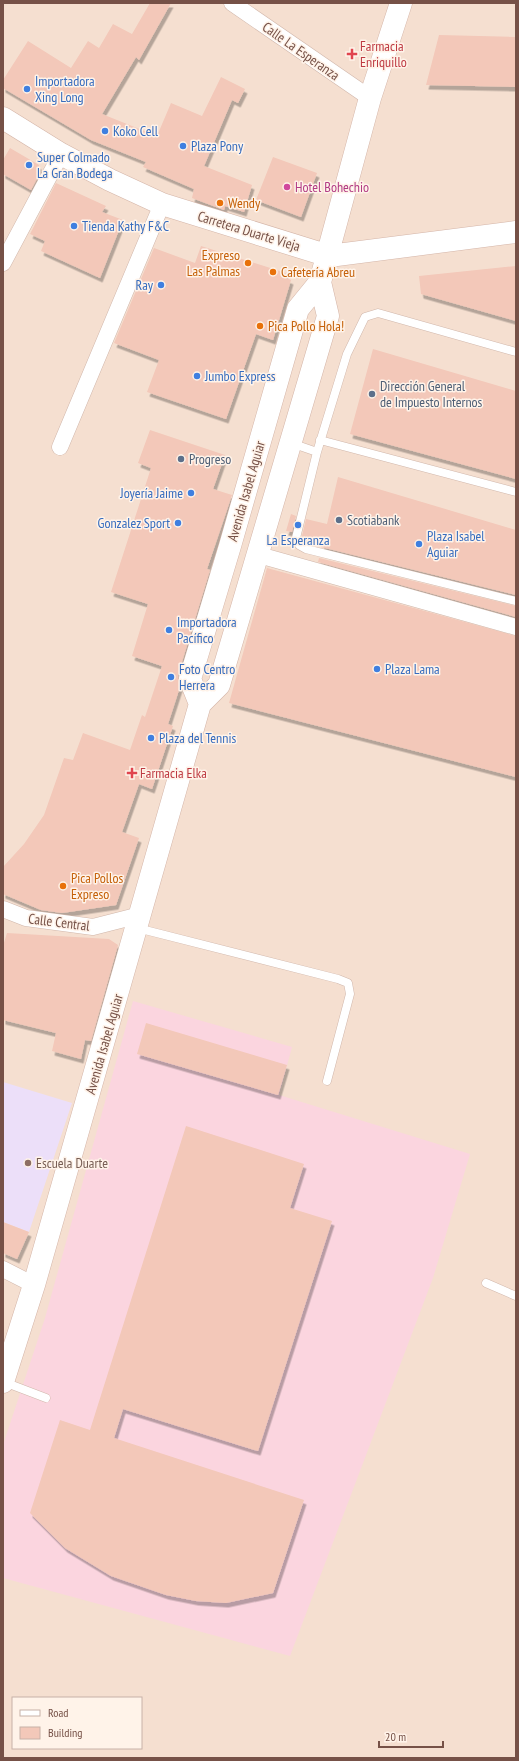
<svg xmlns="http://www.w3.org/2000/svg" width="519" height="1761" font-family="'PT Sans Narrow',sans-serif">
<defs>
<filter id="shadow"><feDropShadow dx="2.5" dy="4.5" stdDeviation="0" flood-color="#0004"/></filter>
</defs>
<rect width="100%" height="100%" fill="#fdefe2"/>
<path fill="#f5dfd0" fill-rule="evenodd" d="M 3,3 L 516,3 L 516,1758 L 3,1758 ZM 13,1698 L 141,1698 L 141,1748 L 13,1748 Z"/>
<path fill="#ecdff9" d="M 3,1082 L 72,1103 L 29,1232 L 3,1222 Z"/>
<path fill="#fbd5df" d="M 133,1001 L 292,1047 L 279,1095 L 470,1154 L 433,1278 L 290,1656 L 3,1578 L 3,1445 L 45,1318 Z"/>
<path fill="#f3c8b9" filter="url(#shadow)" d="M 150,3 L 171,3 L 139,60 L 136,57 L 102,114 L 157,136 L 171,103 L 202,116 L 221,77 L 245,89 L 238,103 L 232,100 L 204,166 L 252,185 L 244,212 L 225,206 L 224,210 L 192,198 L 194,189 L 143,167 L 146,162 L 91,140 L 3,88 L 3,80 L 28,41 L 71,68 L 88,41 L 99,48 L 113,24 L 132,34 Z
M 439,35 L 516,37 L 516,87 L 426,85 Z
M 10,148 L 39,165 L 40,173 L 31,190 L 3,174 L 3,160 Z
M 273,157 L 317,173 L 301,217 L 256,200 Z
M 56,183 L 106,206 L 102,212 L 123,220 L 100,278 L 41,251 L 45,241 L 30,234 Z
M 201,246 L 286,273 L 284,277 L 291,280 L 273,340 L 256,334 L 226,419 L 147,392 L 159,360 L 114,343 L 154,248 L 195,263 Z
M 516,266 L 516,321 L 421,294 L 419,276 Z
M 373,349 L 516,391 L 516,479 L 350,434 Z
M 150,430 L 225,455 L 213,489 L 232,495 L 207,569 L 210,570 L 178,675 L 180,687 L 168,724 L 173,726 L 152,789 L 139,784 L 122,832 L 139,838 L 116,905 L 62,913 L 41,910 L 3,894 L 3,867 L 24,844 L 44,815 L 64,758 L 73,760 L 83,733 L 130,750 L 142,715 L 145,717 L 162,666 L 132,656 L 148,604 L 111,592 L 151,468 L 138,463 Z
M 338,477 L 516,530 L 516,595 L 321,547 L 323,541 L 302,536 L 306,519 L 327,524 Z
M 291,514 L 296,516 L 292,532 L 286,531 Z
M 319,558 L 516,606 L 516,617 L 318,562 Z
M 267,568 L 516,636 L 516,777 L 229,703 Z
M 7,933 L 109,939 L 118,945 L 91,1041 L 85,1040 L 81,1059 L 52,1051 L 56,1033 L 3,1020 L 3,946 Z
M 146,1023 L 287,1065 L 278,1095 L 137,1054 Z
M 186,1126 L 304,1164 L 290,1208 L 332,1221 L 258,1451 L 123,1409 L 114,1438 L 304,1500 L 273,1593 L 226,1603 L 196,1601 L 166,1595 L 111,1576 L 65,1548 L 30,1513 L 60,1420 L 90,1430 Z
M 3,1222 L 29,1232 L 17,1259 L 3,1253 Z"/>
<g fill="none" stroke-linecap="round" stroke-linejoin="round">
<defs>
<path id="lane" d="M 320,440 L 516,492
M 291,443 L 317,452 L 347,354 L 365,317 L 378,313 L 516,352
M 317,452 L 296,538 L 299,545 L 306,549 L 516,601
M 137,928 L 338,979 L 348,983 L 350,994 L 327,1081
M 486,1283 L 516,1296
M 4,1382 L 46,1398"/>
<path id="street" d="M 232,3 L 370,98
M 3,263 L 61,154
M 60,447 L 162,204
M 259,555 L 516,627
M 3,909 L 26,918 L 93,927 L 140,915
M 3,1269 L 34,1285"/>
<path id="secondary" d="M 3,118 L 61,154 L 110,180 L 162,204 L 329,256 L 516,232
M 200,704 L 190,679 L 230,546 L 298,309 L 320,282 L 370,98 L 401,3
M 3,1382 L 34,1285 L 200,704 L 219,685 L 328,316 L 320,282"/>
</defs>
<use href="#lane" stroke="#d1b7ab" stroke-width="9"/>
<use href="#street" stroke="#d1b7ab" stroke-width="17"/>
<use href="#secondary" stroke="#d4b5a8" stroke-width="23"/>
<use href="#lane" stroke="#fff" stroke-width="8"/>
<use href="#street" stroke="#fff" stroke-width="16"/>
<use href="#secondary" stroke="#fff" stroke-width="22"/>
</g>
<g fill="#e0444e" stroke="#fff3e9" stroke-width="1.5">
<path d="M350 48h4v4h4v4h-4v4h-4v-4h-4v-4h4z"/>
<path d="M130 767h4v4h4v4h-4v4h-4v-4h-4v-4h4z"/>
</g>
<g fill="#3f7fe0" stroke="#fff3e9" stroke-width="1.5">
<circle cx="27" cy="89" r="4"/>
<circle cx="105" cy="131" r="4"/>
<circle cx="183" cy="146" r="4"/>
<circle cx="29" cy="165" r="4"/>
<circle cx="74" cy="226" r="4"/>
<circle cx="161" cy="285" r="4"/>
<circle cx="197" cy="376" r="4"/>
<circle cx="191" cy="493" r="4"/>
<circle cx="178" cy="523" r="4"/>
<circle cx="298" cy="525" r="4"/>
<circle cx="419" cy="544" r="4"/>
<circle cx="169" cy="630" r="4"/>
<circle cx="377" cy="669" r="4"/>
<circle cx="171" cy="677" r="4"/>
<circle cx="151" cy="738" r="4"/>
</g>
<circle fill="#d1479c" stroke="#fff3e9" stroke-width="1.5" cx="287" cy="187" r="4"/>
<g fill="#e8710a" stroke="#fff3e9" stroke-width="1.5">
<circle cx="220" cy="203" r="4"/>
<circle cx="248" cy="263" r="4"/>
<circle cx="273" cy="272" r="4"/>
<circle cx="260" cy="326" r="4"/>
<circle cx="63" cy="886" r="4"/>
</g>
<g fill="#5c6f8a" stroke="#fff3e9" stroke-width="1.5">
<circle cx="372" cy="394" r="4"/>
<circle cx="181" cy="459" r="4"/>
<circle cx="339" cy="520" r="4"/>
</g>
<circle fill="#8d6e63" stroke="#fff3e9" stroke-width="1.5" cx="28" cy="1163" r="4"/>
<g text-anchor="middle" stroke-width="3" stroke-linejoin="round" paint-order="stroke">
<g font-size="14" fill="#be3a42" stroke="#fff3e9" text-anchor="start">
<text x="360" y="51">Farmacia<tspan x="360" dy="16">Enriquillo</tspan></text>
<text x="140" y="778">Farmacia Elka</text>
</g>
<g font-size="14" fill="#765147" stroke="#fff3e9">
<text transform="translate(301 51) rotate(35)" y="5">Calle La Esperanza</text>
<text transform="translate(249 231) rotate(17)" y="5">Carretera Duarte Vieja</text>
<text transform="translate(246 491) rotate(-74)" y="5">Avenida Isabel Aguiar</text>
<text transform="translate(59 922) rotate(7)" y="5">Calle Central</text>
<text transform="translate(104 1044) rotate(-74)" y="5">Avenida Isabel Aguiar</text>
</g>
<g font-size="14" fill="#366cbe" stroke="#fff3e9" text-anchor="start">
<text x="35" y="86">Importadora<tspan x="35" dy="16">Xing Long</tspan></text>
<text x="113" y="136">Koko Cell</text>
<text x="191" y="151">Plaza Pony</text>
<text x="37" y="162">Super Colmado<tspan x="37" dy="16">La Gran Bodega</tspan></text>
<text x="82" y="231">Tienda Kathy F&amp;C</text>
<text x="153" y="290" text-anchor="end">Ray</text>
<text x="205" y="381">Jumbo Express</text>
<text x="183" y="498" text-anchor="end">Joyería Jaime</text>
<text x="170" y="528" text-anchor="end">Gonzalez Sport</text>
<text x="427" y="541">Plaza Isabel<tspan x="427" dy="16">Aguiar</tspan></text>
<text x="298" y="545" text-anchor="middle">La Esperanza</text>
<text x="177" y="627">Importadora<tspan x="177" dy="16">Pacífico</tspan></text>
<text x="179" y="674">Foto Centro<tspan x="179" dy="16">Herrera</tspan></text>
<text x="385" y="674">Plaza Lama</text>
<text x="159" y="743">Plaza del Tennis</text>
</g>
<g font-size="14" fill="#b23c85" stroke="#fff3e9" text-anchor="start">
<text x="295" y="192">Hotel Bohechio</text>
</g>
<g font-size="14" fill="#c56008" stroke="#fff3e9" text-anchor="start">
<text x="228" y="208">Wendy</text>
<text x="240" y="260" text-anchor="end">Expreso<tspan x="240" dy="16">Las Palmas</tspan></text>
<text x="281" y="277">Cafetería Abreu</text>
<text x="268" y="331">Pica Pollo Hola!</text>
<text x="71" y="883">Pica Pollos<tspan x="71" dy="16">Expreso</tspan></text>
</g>
<g font-size="14" fill="#4e5e75" stroke="#fff3e9" text-anchor="start">
<text x="380" y="391">Dirección General<tspan x="380" dy="16">de Impuesto Internos</tspan></text>
<text x="189" y="464">Progreso</text>
<text x="347" y="525">Scotiabank</text>
</g>
<g font-size="14" fill="#785e54" stroke="#fff3e9" text-anchor="start">
<text x="36" y="1168">Escuela Duarte</text>
</g>
</g>
<rect width="519" height="1761" fill="none" stroke="#765147" stroke-width="8"/>
<rect x="12" y="1697" width="130" height="52" fill="#fff3e9" stroke="#c8b2a8"/>
<rect x="20" y="1710" width="20" height="6" fill="#ffffff" stroke="#c8b2a8"/>
<text x="48" y="1717" font-size="12" fill="#765147">Road</text>
<rect x="20" y="1727" width="20" height="12" fill="#f3c8b9" stroke="#c8b2a8"/>
<text x="48" y="1737" font-size="12" fill="#765147">Building</text>
<path d="M379 1741v6h64v-6" fill="none" stroke="#765147" stroke-width="2"/>
<text x="385" y="1741" font-size="12" fill="#765147" stroke="#fff3e9" stroke-width="3" paint-order="stroke">20 m</text>
</svg>
